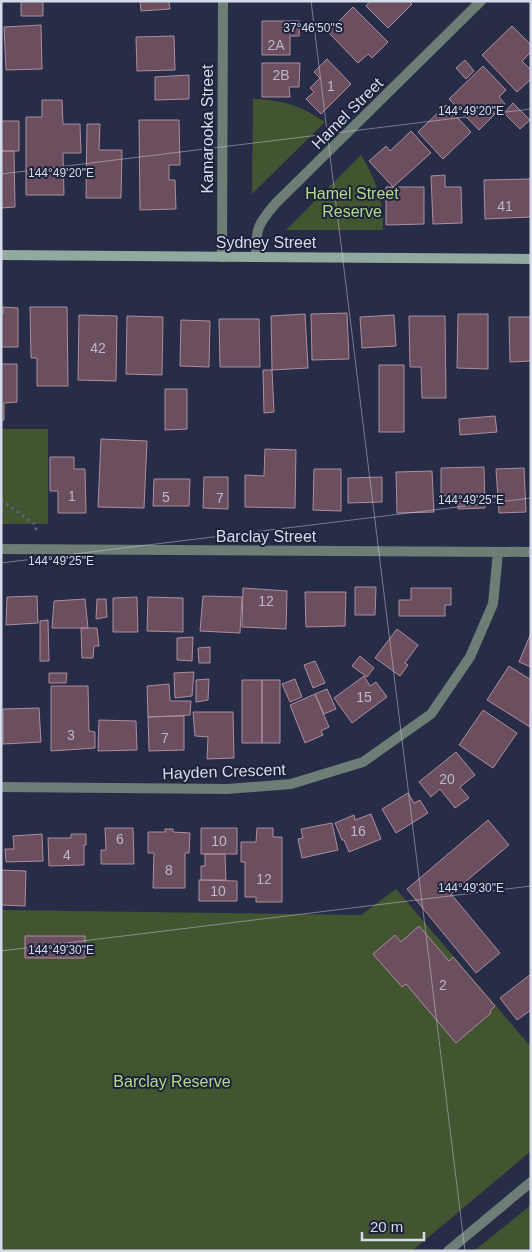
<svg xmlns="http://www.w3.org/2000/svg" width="532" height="1252" font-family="Arial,sans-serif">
<rect width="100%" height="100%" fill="#272d47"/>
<path fill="#435430" d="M 253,99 C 280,99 302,106 325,122 L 252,194 Z
M 361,155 C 376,179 384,202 383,230 L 286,230 Z
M 1,429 L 48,429 L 48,524 L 1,524 Z
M 396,889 L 531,1047 L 531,1151 L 412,1251 L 1,1251 L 1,910 L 361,915 Z
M 531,1205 L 531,1251 L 474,1251 Z"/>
<path fill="#6c4f5f" stroke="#ad8d9f" d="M 21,1 L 43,1 L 43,16 L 21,16 Z
M 140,1 L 169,1 L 170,9 L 141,11 Z
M 370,1 L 409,1 L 412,4 L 388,28 L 366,6 Z
M 353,7 L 388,42 L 372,58 L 368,54 L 358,63 L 328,32 Z
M 262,21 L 300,21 L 299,36 L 290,36 L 290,55 L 262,55 Z
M 41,25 L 42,69 L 6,70 L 4,27 Z
M 512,26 L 531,45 L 531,52 L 522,61 L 531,70 L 531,79 L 517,92 L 482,55 Z
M 174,36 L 175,70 L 137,71 L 136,37 Z
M 327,59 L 351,84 L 321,114 L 306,99 L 314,92 L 310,88 L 320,78 L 314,72 Z
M 465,60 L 474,71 L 466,79 L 456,68 Z
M 262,63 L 300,63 L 299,87 L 289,87 L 290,97 L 262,97 Z
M 483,66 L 506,90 L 499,97 L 505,104 L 479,130 L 449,99 Z
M 189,75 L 189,99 L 155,100 L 155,77 Z
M 42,100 L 62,100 L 63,124 L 80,124 L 81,153 L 63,153 L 64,195 L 26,195 L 26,117 L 42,117 Z
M 513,103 L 530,120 L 520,129 L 504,113 Z
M 446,105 L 471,132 L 443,159 L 418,132 Z
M 139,120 L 179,120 L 180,165 L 169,165 L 169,180 L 175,180 L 176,209 L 140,210 Z
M 1,121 L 19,121 L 19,151 L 1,151 Z
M 87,124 L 100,124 L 99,150 L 122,150 L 121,198 L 86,198 Z
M 411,131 L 431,153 L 393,187 L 369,161 L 386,146 L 390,151 Z
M 1,151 L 14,151 L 15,207 L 1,208 Z
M 445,175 L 445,187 L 461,187 L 462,223 L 433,224 L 431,176 Z
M 531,179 L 531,217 L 485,219 L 484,180 Z
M 386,187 L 424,187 L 424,224 L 386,225 Z
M 3,307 L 18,308 L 18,347 L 1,347 L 1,313 L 3,313 Z
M 30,307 L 67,307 L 68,386 L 37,386 L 37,358 L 31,358 Z
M 347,313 L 349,359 L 312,360 L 311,314 Z
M 305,314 L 308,368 L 272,370 L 271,316 Z
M 458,314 L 488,314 L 488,369 L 457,368 Z
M 79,315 L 117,316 L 116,381 L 78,380 Z
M 394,315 L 396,346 L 362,348 L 360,317 Z
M 127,316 L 163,317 L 162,375 L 126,374 Z
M 409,316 L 445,316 L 446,398 L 422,398 L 421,367 L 410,367 Z
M 509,317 L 531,317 L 531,361 L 510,362 Z
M 219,319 L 259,319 L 260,367 L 220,367 Z
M 181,320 L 210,321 L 209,367 L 180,366 Z
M 1,364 L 17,364 L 17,402 L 4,403 L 4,420 L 1,420 Z
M 379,365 L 404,365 L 404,432 L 379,432 Z
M 263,370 L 272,370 L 274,412 L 264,413 Z
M 165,389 L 187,389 L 187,429 L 165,430 Z
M 495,416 L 497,432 L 460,435 L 459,419 Z
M 101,439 L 147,441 L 144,508 L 98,507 Z
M 265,449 L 296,450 L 295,508 L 245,507 L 245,475 L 264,476 Z
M 50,457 L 74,457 L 74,469 L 85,469 L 86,513 L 58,513 L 58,491 L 50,491 Z
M 484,467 L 485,508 L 458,509 L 458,495 L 441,496 L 441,468 Z
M 524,468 L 526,512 L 499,513 L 496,469 Z
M 314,469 L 341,469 L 341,511 L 313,510 Z
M 432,471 L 434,512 L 397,513 L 396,472 Z
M 204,477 L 228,477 L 228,509 L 203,508 Z
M 382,477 L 382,502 L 348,503 L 348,478 Z
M 154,479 L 190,479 L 189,506 L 153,506 Z
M 355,587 L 376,587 L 375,615 L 355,615 Z
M 243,588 L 287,591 L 286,629 L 242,627 Z
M 411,588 L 451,588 L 451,605 L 445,605 L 445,616 L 399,616 L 399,600 L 411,600 Z
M 305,592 L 346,592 L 345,626 L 306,627 Z
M 37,596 L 38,623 L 6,625 L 7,597 Z
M 203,596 L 242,597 L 240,633 L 200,631 Z
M 137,597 L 138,632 L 113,632 L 113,598 Z
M 148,597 L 183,598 L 183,632 L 147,631 Z
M 85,599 L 88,628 L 52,628 L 54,601 Z
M 97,599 L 106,599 L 107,617 L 96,619 Z
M 48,620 L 49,661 L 40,661 L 40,621 Z
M 81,628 L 97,628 L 99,646 L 94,646 L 93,658 L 82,658 Z
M 397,629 L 418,645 L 405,663 L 408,665 L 400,676 L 375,658 Z
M 531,633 L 531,667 L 519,662 Z
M 193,637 L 192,661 L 177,660 L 177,638 Z
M 210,647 L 210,663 L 199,663 L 198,648 Z
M 360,656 L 374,668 L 367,677 L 352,666 Z
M 315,661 L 325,683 L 313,688 L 304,665 Z
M 509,666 L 531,680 L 530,727 L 487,700 Z
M 194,672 L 192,696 L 175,698 L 174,673 Z
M 49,673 L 67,673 L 66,683 L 49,683 Z
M 364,676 L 370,686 L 376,682 L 387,697 L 352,723 L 334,698 Z
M 209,679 L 208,700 L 196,702 L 196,680 Z
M 295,679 L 302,697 L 290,702 L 282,684 Z
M 242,680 L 262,680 L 262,743 L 242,743 Z
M 262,680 L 280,680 L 280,743 L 262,743 Z
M 169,684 L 170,701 L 191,701 L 190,715 L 148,717 L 147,686 Z
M 51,686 L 88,686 L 89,731 L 95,732 L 95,748 L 51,751 Z
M 327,689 L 336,709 L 324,714 L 315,694 Z
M 315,694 L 329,727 L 321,731 L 323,735 L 305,743 L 290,705 Z
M 39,708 L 41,742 L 3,744 L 3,709 Z
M 483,710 L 517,733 L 493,768 L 459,745 Z
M 193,712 L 233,712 L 234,758 L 207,759 L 208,737 L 195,736 Z
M 184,716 L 184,750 L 149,751 L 148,717 Z
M 99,720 L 136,721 L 137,750 L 98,751 Z
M 456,752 L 475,775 L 460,787 L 469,798 L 455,808 L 440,789 L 431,797 L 419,782 Z
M 408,793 L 414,803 L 420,800 L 428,813 L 396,833 L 382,809 Z
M 371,814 L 381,839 L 349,852 L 344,840 L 342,840 L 335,823 L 354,815 L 355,820 Z
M 488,820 L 509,845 L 451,894 L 500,953 L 476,973 L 407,889 Z
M 332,823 L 338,850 L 302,858 L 298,839 L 303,838 L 301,829 Z
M 105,828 L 133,828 L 134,864 L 101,864 L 101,850 L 106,850 Z
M 201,828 L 237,828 L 237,854 L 201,854 Z
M 257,828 L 273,828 L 273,837 L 282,837 L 282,902 L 256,902 L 256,897 L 245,897 L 245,862 L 241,862 L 241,842 L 256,842 Z
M 165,829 L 173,829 L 173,832 L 190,833 L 189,853 L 185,853 L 185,888 L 153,888 L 154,853 L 148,853 L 148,832 L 165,832 Z
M 42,834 L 43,861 L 6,862 L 5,849 L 14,849 L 13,836 Z
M 71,834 L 86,834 L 86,845 L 84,845 L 84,865 L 49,866 L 48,838 L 71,838 Z
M 205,854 L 225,854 L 226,880 L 201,880 L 201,866 L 205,866 Z
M 1,870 L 26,871 L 25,906 L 1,905 Z
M 199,880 L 237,881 L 237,901 L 199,901 Z
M 419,926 L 449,961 L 453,957 L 495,1006 L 490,1011 L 491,1013 L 456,1043 L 406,984 L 402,987 L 373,954 L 395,935 L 401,942 Z
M 25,936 L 85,936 L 85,958 L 25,958 Z
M 531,974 L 531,1010 L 517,1020 L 500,998 Z"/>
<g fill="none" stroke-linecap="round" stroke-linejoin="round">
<path stroke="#5c6279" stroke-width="3" stroke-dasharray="2.5 4" stroke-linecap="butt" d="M 1,500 L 36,525 L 36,534"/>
<path stroke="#6e7d76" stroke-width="10" d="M 222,257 L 223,1
M 256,257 C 256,228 257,225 276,203 L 481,1
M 1,549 L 531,552
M 1,787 L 227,789 L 291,784 L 363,762 L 431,714 L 470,657 L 493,604 L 498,552
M 448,1251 L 531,1182"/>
<path stroke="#91a99f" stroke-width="10" d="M 1,255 L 531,259"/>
</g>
<path fill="none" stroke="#d6dbeb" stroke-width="1" stroke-opacity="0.45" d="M 311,1 L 465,1251M 1,174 L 531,109M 1,563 L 531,498M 1,951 L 531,886"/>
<g text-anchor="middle" stroke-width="4" stroke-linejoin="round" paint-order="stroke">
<g font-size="14" fill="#bcb8c8">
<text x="276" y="50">2A</text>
<text x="281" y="80">2B</text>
<text x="331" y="91">1</text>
<text x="505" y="211">41</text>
<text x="98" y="353">42</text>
<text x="72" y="501">1</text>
<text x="166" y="502">5</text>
<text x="220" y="503">7</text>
<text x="266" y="606">12</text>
<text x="364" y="702">15</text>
<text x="71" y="740">3</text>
<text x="165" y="743">7</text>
<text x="447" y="784">20</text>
<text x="358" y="836">16</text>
<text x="120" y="844">6</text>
<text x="219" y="846">10</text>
<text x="67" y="860">4</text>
<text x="169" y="875">8</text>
<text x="264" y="884">12</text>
<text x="218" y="896">10</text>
<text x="443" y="990">2</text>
</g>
<g font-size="16" fill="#d6dbeb" stroke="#1e233c">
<text transform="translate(347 113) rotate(-45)" y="6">Hamel Street</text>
<text transform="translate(207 129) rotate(-90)" y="6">Kamarooka Street</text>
<text x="266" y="248">Sydney Street</text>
<text x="266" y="542">Barclay Street</text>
<text transform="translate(224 771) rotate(-2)" y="6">Hayden Crescent</text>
</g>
<g font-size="16" fill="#b4db86" stroke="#1e233c">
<text x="352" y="199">Hamel Street<tspan x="352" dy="18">Reserve</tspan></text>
<text x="172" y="1087">Barclay Reserve</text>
</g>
</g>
<g font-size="12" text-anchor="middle" fill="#d6dbeb" stroke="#1e233c" stroke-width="4" stroke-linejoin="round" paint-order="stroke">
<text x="313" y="32">37°46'50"S</text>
<text x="471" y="115">144°49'20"E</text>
<text x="61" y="177">144°49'20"E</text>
<text x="471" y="504">144°49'25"E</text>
<text x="61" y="565">144°49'25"E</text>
<text x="471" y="892">144°49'30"E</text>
<text x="61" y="954">144°49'30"E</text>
</g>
<rect width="532" height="1252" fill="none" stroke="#d6dbeb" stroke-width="5"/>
<path d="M362 1232v8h62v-8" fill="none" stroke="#d6dbeb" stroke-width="2.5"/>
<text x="370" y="1232" font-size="15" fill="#d6dbeb" stroke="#1e233c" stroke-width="4" paint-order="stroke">20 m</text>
</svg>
